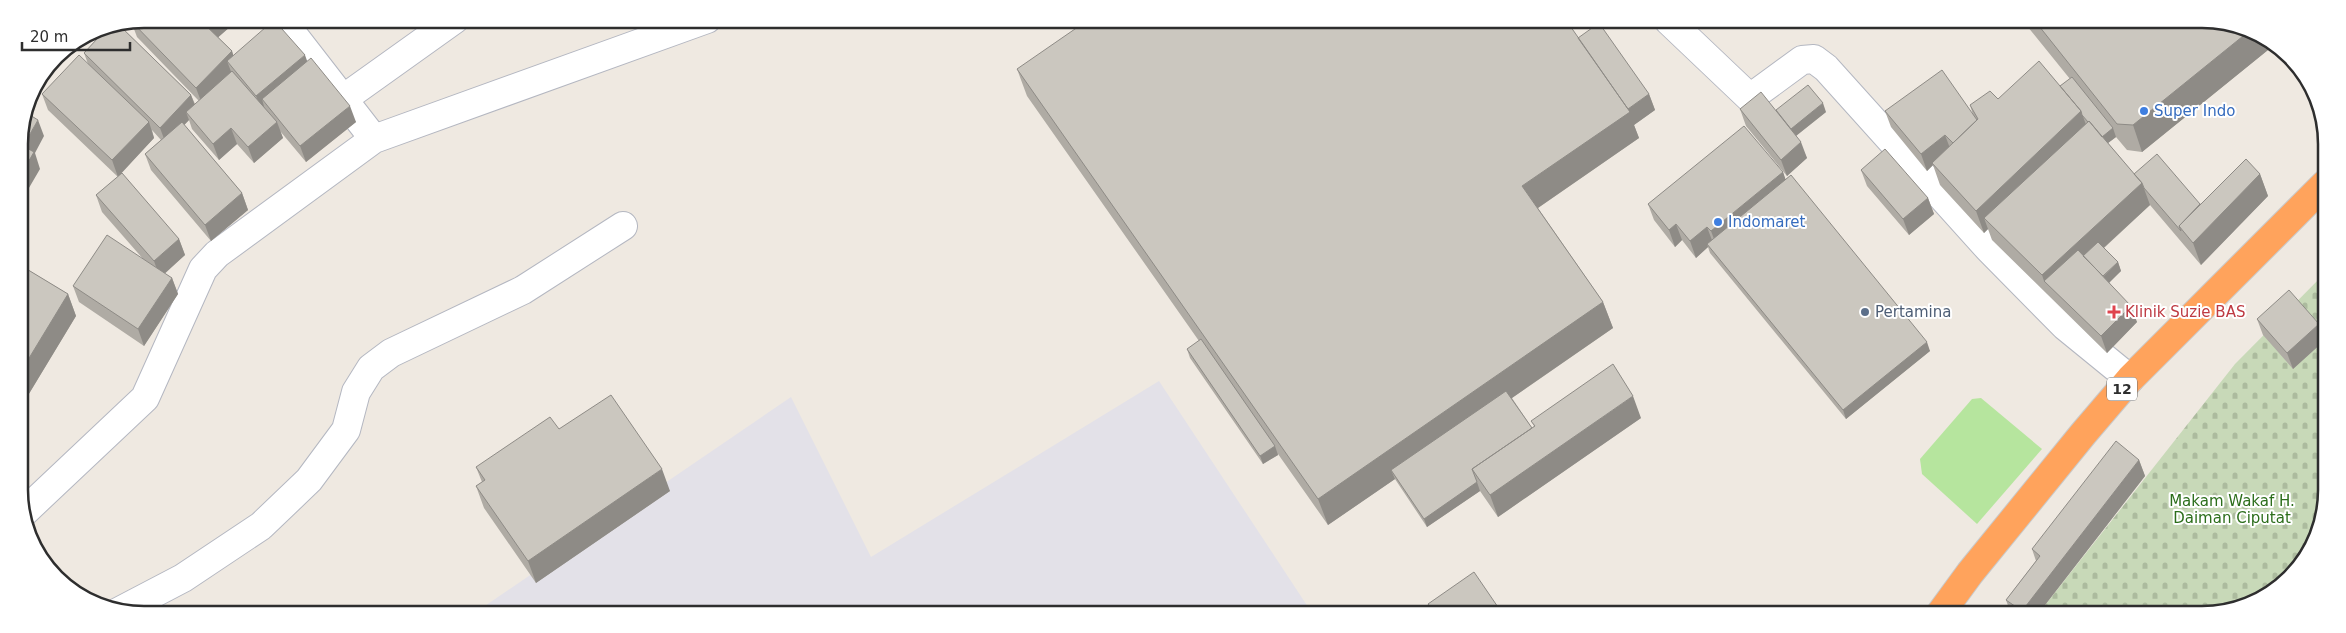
<svg xmlns="http://www.w3.org/2000/svg" width="2346" height="633" font-family="'DejaVu Sans',sans-serif">
<defs>
<pattern id="cemetery-stones" width="16" height="16" patternUnits="userSpaceOnUse" patternTransform="scale(1.25)"><rect width="16" height="16" fill="#c8d9b8"/><path d="M2 7V4a2 2 0 0 1 4 0v3zM10 15v-3a2 2 0 0 1 4 0v3z" fill="#acbb9e"/></pattern>
</defs>
<rect width="100%" height="100%" fill="#efe9e1"/>
<path fill="#e3e1e8" d="M 1159,381 L 1312,613 L 476,612 L 791,397 L 871,557 Z"/>
<path fill="url(#cemetery-stones)" d="M 2325,273 L 2325,514 L 2310,552 L 2285,584 L 2250,605 L 2211,614 L 2038,614 L 2235,364 Z"/>
<path fill="#b6e59e" d="M 1981,398 L 2042,449 L 1977,524 L 1922,474 L 1920,459 L 1972,399 Z"/>
<g fill="none" stroke-linecap="round" stroke-linejoin="round">
<defs>
<path id="street" d="M 281,19 L 374,139
M 1669,21 L 1750,98 L 1802,60 L 1814,59 L 1826,68 L 1989,249 L 2065,326 L 2130,379
M 343,99 L 455,19
M 21,515 L 145,398 L 203,269 L 217,254 L 374,139 L 707,19
M 118,612 L 183,578 L 261,526 L 309,480 L 346,430 L 356,392 L 371,368 L 391,353 L 523,290 L 623,226"/>
<path id="highway" d="M 1940,614 L 1970,573 L 2083,434 L 2130,379 L 2325,184"/>
</defs>
<use href="#street" stroke="#b4b7c1" stroke-width="30"/>
<use href="#highway" stroke="#c9c9c9" stroke-width="30"/>
<use href="#street" stroke="#fff" stroke-width="28"/>
<use href="#highway" stroke="#ffa35c" stroke-width="28"/>
</g>
<path fill="#afaba4" d="M 143,19 L 239,19 L 218,37 L 232,51 L 233,55 L 307,62 L 356,122 L 306,162 L 280,131 L 283,138 L 254,163 L 237,144 L 219,160 L 192,129 L 189,120 L 184,125 L 242,193 L 248,210 L 211,241 L 151,170 L 145,154 L 161,140 L 152,130 L 154,138 L 118,176 L 179,239 L 185,255 L 164,273 L 172,278 L 178,294 L 144,346 L 79,302 L 73,286 L 144,260 L 102,212 L 96,195 L 118,177 L 48,110 L 42,94 L 88,64 L 84,53 L 107,28 L 105,26 L 118,24 L 191,95 L 195,104 L 199,101 L 137,37 L 131,21 Z
M 2023,21 L 2227,21 L 2269,43 L 2268,50 L 2142,152 L 2127,150 L 2116,137 L 2108,143 L 2134,174 L 2200,204 L 2260,174 L 2268,196 L 2201,265 L 2150,205 L 2104,248 L 2118,262 L 2121,271 L 2109,282 L 2137,322 L 2107,353 L 1992,240 L 1988,229 L 1984,233 L 1940,185 L 1933,165 L 1927,171 L 1891,127 L 1885,111 L 1973,115 L 1970,105 L 2060,86 L 2070,79 Z
M 1578,38 L 1649,94 L 1655,110 L 1634,125 L 1639,138 L 1538,208 L 1603,302 L 1613,328 L 1512,398 L 1532,428 L 1534,426 L 1531,421 L 1641,418 L 1498,517 L 1480,491 L 1427,527 L 1395,479 L 1328,525 L 1278,454 L 1278,455 L 1263,464 L 1190,358 L 1187,349 L 1199,341 L 1027,96 L 1017,69 Z
M 1740,109 L 1776,110 L 1826,112 L 1796,136 L 1807,158 L 1787,176 L 1746,126 Z
M 1861,170 L 1928,198 L 1934,214 L 1909,235 L 1867,186 Z
M 1783,172 L 1785,180 L 1930,351 L 1846,419 L 1710,253 L 1708,247 L 1696,258 L 1682,240 L 1675,247 L 1654,220 L 1648,204 Z
M 20,265 L 68,294 L 76,316 L 27,397 L 20,393 Z
M 2257,319 L 2319,324 L 2325,340 L 2293,369 L 2263,335 Z
M 559,429 L 670,491 L 536,583 L 484,508 L 476,486 L 482,482 L 476,467 Z
M 2139,460 L 2145,476 L 2038,614 L 2011,614 L 2006,600 L 2036,561 L 2032,549 Z
M 1428,604 L 1502,613 L 1431,613 Z"/>
<path fill="#8e8b86" d="M 215,19 L 239,19 L 214,41 L 208,24 Z
M 2248,32 L 2269,43 L 2268,50 L 2142,152 L 2133,125 Z
M 232,51 L 237,68 L 227,61 L 232,74 L 202,104 L 196,88 Z
M 305,55 L 311,72 L 262,99 L 265,110 L 262,112 L 256,96 Z
M 1649,94 L 1655,110 L 1634,125 L 1639,138 L 1532,212 L 1522,186 Z
M 191,95 L 197,111 L 186,112 L 189,120 L 166,144 L 160,128 Z
M 1823,103 L 1826,112 L 1792,139 L 1789,130 Z
M 350,106 L 356,122 L 306,162 L 300,146 Z
M 2081,111 L 2089,133 L 1984,218 L 1988,229 L 1984,233 L 1976,211 Z
M 38,120 L 44,136 L 35,153 L 40,169 L 19,205 L 19,178 L 23,146 Z
M 149,122 L 154,138 L 118,177 L 112,160 Z
M 277,122 L 283,138 L 254,163 L 248,147 Z
M 231,128 L 237,144 L 219,160 L 213,144 Z
M 2113,128 L 2116,137 L 2104,146 L 2101,137 Z
M 1945,135 L 1951,151 L 1932,163 L 1933,165 L 1927,171 L 1921,154 Z
M 1801,142 L 1807,158 L 1787,176 L 1781,160 Z
M 1783,172 L 1789,189 L 1717,247 L 1711,231 Z
M 2260,174 L 2268,196 L 2201,265 L 2193,243 Z
M 2142,183 L 2150,205 L 2086,264 L 2044,281 L 2042,275 Z
M 242,193 L 248,210 L 211,241 L 205,225 Z
M 1928,198 L 1934,214 L 1909,235 L 1903,219 Z
M 1676,224 L 1682,240 L 1675,247 L 1669,230 Z
M 1707,227 L 1713,243 L 1707,244 L 1708,247 L 1696,258 L 1690,241 Z
M 179,239 L 185,255 L 160,278 L 154,261 Z
M 2118,262 L 2121,271 L 2104,288 L 2101,279 Z
M 172,278 L 178,294 L 144,346 L 138,329 Z
M 68,294 L 76,316 L 27,397 L 20,379 L 20,373 Z
M 1603,302 L 1613,328 L 1396,478 L 1391,470 L 1395,479 L 1328,525 L 1318,499 Z
M 2131,306 L 2137,322 L 2107,353 L 2101,336 Z
M 2319,324 L 2325,340 L 2293,369 L 2287,353 Z
M 1927,342 L 1930,351 L 1846,419 L 1843,410 Z
M 1633,396 L 1641,418 L 1498,517 L 1490,495 Z
M 1275,446 L 1278,455 L 1263,464 L 1260,456 Z
M 2139,460 L 2145,476 L 2038,614 L 2023,614 L 2022,611 Z
M 662,469 L 670,491 L 536,583 L 528,561 Z
M 1477,482 L 1480,491 L 1427,527 L 1424,519 Z"/>
<path fill="#cbc7bf" stroke="#8e8b86" d="M 143,19 L 199,19 L 232,51 L 196,88 L 131,21 Z
M 203,19 L 215,19 L 208,24 Z
M 274,20 L 305,55 L 256,96 L 227,61 Z
M 1088,20 L 1566,20 L 1630,112 L 1522,186 L 1603,302 L 1318,499 L 1017,69 Z
M 2035,21 L 2227,21 L 2248,32 L 2133,125 L 2117,124 Z
M 1599,23 L 1649,94 L 1628,109 L 1578,38 Z
M 118,24 L 191,95 L 160,128 L 84,53 L 110,25 Z
M 79,55 L 149,122 L 112,160 L 42,94 Z
M 311,58 L 350,106 L 300,146 L 262,99 Z
M 2039,61 L 2081,111 L 1976,211 L 1932,163 L 1978,119 L 1970,105 L 1990,91 L 1998,99 Z
M 1942,70 L 1977,120 L 1953,143 L 1945,135 L 1921,154 L 1885,111 Z
M 232,71 L 277,122 L 248,147 L 231,128 L 213,144 L 186,112 Z
M 2072,77 L 2113,128 L 2102,137 L 2089,121 L 2088,122 L 2082,115 L 2081,111 L 2060,86 Z
M 1808,85 L 1823,103 L 1791,129 L 1776,110 Z
M 1761,92 L 1801,142 L 1781,160 L 1740,109 Z
M 25,112 L 38,120 L 23,146 L 34,152 L 19,178 L 19,135 Z
M 2089,121 L 2142,183 L 2042,275 L 1984,218 Z
M 182,122 L 242,193 L 205,225 L 145,154 Z
M 1744,126 L 1783,172 L 1711,231 L 1707,227 L 1690,241 L 1676,224 L 1669,230 L 1648,204 Z
M 1885,149 L 1928,198 L 1903,219 L 1861,170 Z
M 2157,154 L 2200,204 L 2179,226 L 2181,231 L 2144,188 L 2142,183 L 2134,174 Z
M 2246,159 L 2260,174 L 2193,243 L 2179,226 Z
M 122,173 L 179,239 L 154,261 L 96,195 Z
M 1791,175 L 1927,342 L 1843,410 L 1707,244 Z
M 107,235 L 172,278 L 138,329 L 73,286 Z
M 2098,242 L 2118,262 L 2103,276 L 2083,256 Z
M 2078,250 L 2131,306 L 2101,336 L 2044,281 Z
M 20,265 L 68,294 L 20,373 Z
M 2289,290 L 2319,324 L 2287,353 L 2257,319 Z
M 1201,339 L 1275,446 L 1260,456 L 1187,349 Z
M 1613,364 L 1633,396 L 1490,495 L 1472,469 L 1535,426 L 1531,421 Z
M 1506,391 L 1532,428 L 1472,469 L 1477,482 L 1424,519 L 1391,470 Z
M 611,395 L 662,469 L 528,561 L 476,486 L 485,480 L 476,467 L 550,417 L 559,429 Z
M 2116,441 L 2139,460 L 2022,611 L 2006,600 L 2040,556 L 2032,549 Z
M 1474,572 L 1502,613 L 1434,613 L 1428,604 Z"/>
<g fill="#3f7fe0" stroke="#fff" stroke-width="2">
<circle cx="2144" cy="111" r="5"/>
<circle cx="1718" cy="222" r="5"/>
</g>
<circle fill="#5c6f8a" stroke="#fff" stroke-width="2" cx="1865" cy="312" r="5"/>
<path fill="#e0444e" stroke="#fff" stroke-width="2" d="M2111.5 304.5h5v5h5v5h-5v5h-5v-5h-5v-5h5z"/>
<g text-anchor="middle" stroke-width="4" stroke-linejoin="round" paint-order="stroke">
<rect fill="#fff" stroke="#6d6d6d" stroke-width="1" x="2107" y="377.5" width="30" height="23" rx="4"/>
<g font-size="14" font-weight="bold" fill="#2e2e2e">
<text x="2122" y="394">12</text>
</g>
<g font-size="15" fill="#366cbe" stroke="#fff" text-anchor="start">
<text x="2154" y="116">Super Indo</text>
<text x="1728" y="227">Indomaret</text>
</g>
<g font-size="15" fill="#4e5e75" stroke="#fff" text-anchor="start">
<text x="1875" y="317">Pertamina</text>
</g>
<g font-size="15" fill="#be3a42" stroke="#fff" text-anchor="start">
<text x="2125" y="317">Klinik Suzie BAS</text>
</g>
<g font-size="15" fill="#2c6e1b" stroke="#fff">
<text x="2232" y="506">Makam Wakaf H.<tspan x="2232" dy="17">Daiman Ciputat</tspan></text>
</g>
</g>
<path d="M0 0H2346V633H0ZM144 28H2202A116 116 0 0 1 2318 144V490A116 116 0 0 1 2202 606H144A116 116 0 0 1 28 490V144A116 116 0 0 1 144 28Z" fill="#fff" fill-rule="evenodd"/>
<path fill="none" stroke="#2e2e2e" stroke-width="2.5" d="M144 28H2202A116 116 0 0 1 2318 144V490A116 116 0 0 1 2202 606H144A116 116 0 0 1 28 490V144A116 116 0 0 1 144 28Z"/>
<path d="M22 42v8h108v-8" fill="none" stroke="#2e2e2e" stroke-width="2.5"/>
<text x="30" y="42" font-size="15" fill="#2e2e2e" stroke="#ffffff" stroke-width="4" paint-order="stroke">20 m</text>
</svg>
